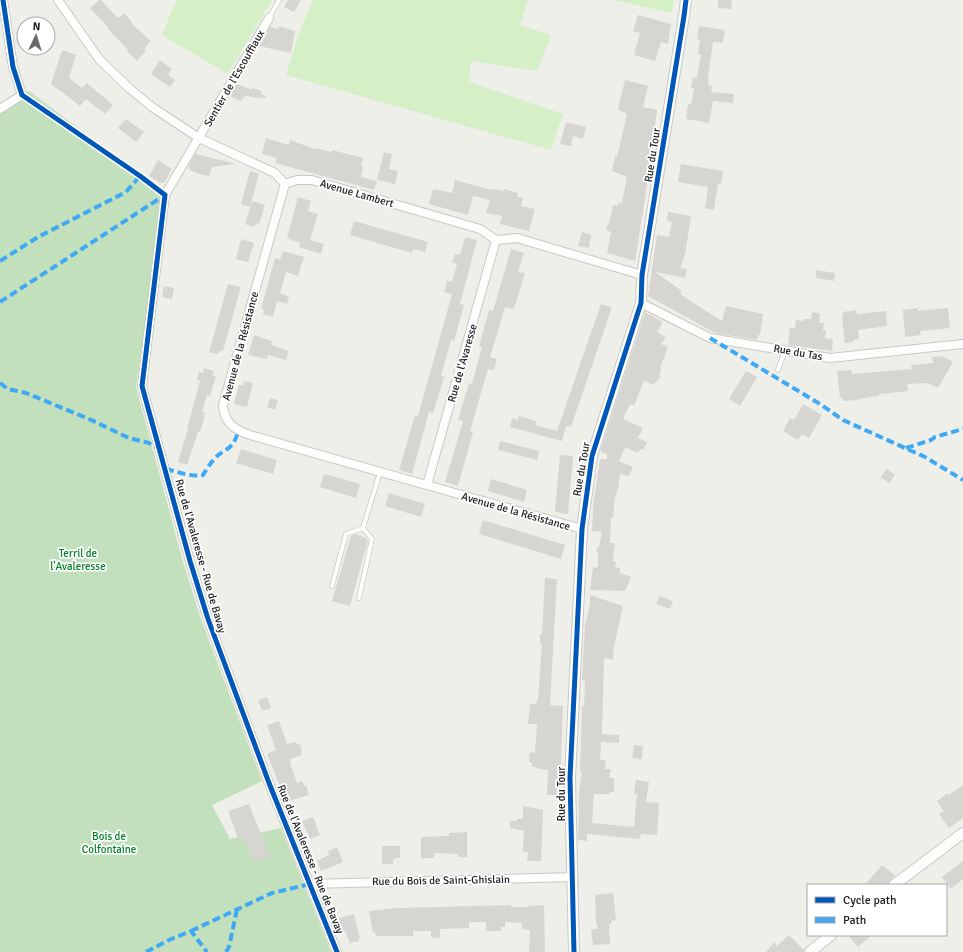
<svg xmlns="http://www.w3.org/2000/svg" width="963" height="952" font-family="Signika,sans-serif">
<rect width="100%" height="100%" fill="#efefea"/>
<path fill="#d5efc7" d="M 178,0 L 272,0 L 228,74 L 162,35 L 172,10 Z
M 313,0 L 528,0 L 520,25 L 551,35 L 537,71 L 471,61 L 469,82 L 563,114 L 551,150 L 286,75 L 299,33 Z
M 613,0 L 674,0 L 672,13 Z"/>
<path fill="#c3e0bd" d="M 29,91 L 167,195 L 136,387 L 183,562 L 201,619 L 262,781 L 212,805 L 230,839 L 281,828 L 331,952 L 0,952 L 0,110 Z"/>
<path fill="#d6d5d1" d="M 99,0 L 101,0 L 118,18 L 124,13 L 132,22 L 131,23 L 151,41 L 144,49 L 146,51 L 137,61 L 127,51 L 128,50 L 107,28 L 108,27 L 90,8 Z
M 288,0 L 301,0 L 294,12 L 284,7 Z
M 718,0 L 732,0 L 731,9 L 718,8 Z
M 638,15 L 671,24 L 668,44 L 661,42 L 655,61 L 634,55 L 640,33 L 633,31 Z
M 279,26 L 295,31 L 291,53 L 259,46 L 270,27 L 278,29 Z
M 699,26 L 725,30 L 723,43 L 713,42 L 708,79 L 709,79 L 708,85 L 712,86 L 711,92 L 734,94 L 733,103 L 713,101 L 709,123 L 686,119 L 688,104 L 691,105 L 694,88 L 691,88 L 693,77 L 697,78 L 701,55 L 698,54 L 700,40 L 697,39 Z
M 62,50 L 76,55 L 69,78 L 82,88 L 87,83 L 113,105 L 105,114 L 86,99 L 80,106 L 51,84 Z
M 160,60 L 172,69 L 168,75 L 175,80 L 170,87 L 151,74 Z
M 625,80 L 648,86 L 643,107 L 657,110 L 645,199 L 635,261 L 607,253 L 611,232 L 606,230 L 610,220 L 613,205 L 618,206 L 619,202 L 622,203 L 627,177 L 612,171 L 615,156 L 617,157 L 627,114 L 618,109 Z
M 237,84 L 252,90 L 252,88 L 262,91 L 261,94 L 266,96 L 266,98 L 260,97 L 260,98 L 245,96 L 241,101 L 229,96 Z
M 126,119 L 144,132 L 136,142 L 118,128 Z
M 566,122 L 586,127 L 583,139 L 573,136 L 571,146 L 560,144 Z
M 266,138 L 289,145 L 290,140 L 315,149 L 315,148 L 332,152 L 332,150 L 363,158 L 361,166 L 363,167 L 361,177 L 377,181 L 374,190 L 275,163 L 277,158 L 262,154 Z
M 384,152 L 392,154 L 389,169 L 398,171 L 395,184 L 377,180 Z
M 195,154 L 233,163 L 233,164 L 212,167 L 209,176 L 200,174 L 189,170 L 190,168 L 188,167 Z
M 158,160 L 172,169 L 164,183 L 160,183 L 149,176 Z
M 681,164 L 723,171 L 721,184 L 718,184 L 714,210 L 705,208 L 708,187 L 678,182 Z
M 250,171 L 259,174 L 250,207 L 241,204 Z
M 455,180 L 492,190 L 492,189 L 504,191 L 504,189 L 518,193 L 517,197 L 523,198 L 521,206 L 535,209 L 529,231 L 500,224 L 502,216 L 486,213 L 490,200 L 473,196 L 468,215 L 429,204 L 433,189 L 452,193 Z
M 298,197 L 311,201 L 308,211 L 318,214 L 310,240 L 324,244 L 321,254 L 299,247 L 300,243 L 287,238 Z
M 252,201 L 265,205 L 259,224 L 256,223 L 254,227 L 245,224 Z
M 668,212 L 691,216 L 685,255 L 680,268 L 687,269 L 685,278 L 655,272 L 682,291 L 680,293 L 682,294 L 681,295 L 722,321 L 726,306 L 763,314 L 760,335 L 758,335 L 757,340 L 715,333 L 648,296 L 657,235 L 669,237 L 672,222 L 667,221 Z
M 354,221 L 428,242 L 425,252 L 413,249 L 412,253 L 350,235 Z
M 582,232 L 591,235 L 589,248 L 578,246 Z
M 465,237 L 477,240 L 460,304 L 464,305 L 454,341 L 451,340 L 441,376 L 444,377 L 433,413 L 429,412 L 412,474 L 399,470 L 415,415 L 418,416 L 452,294 L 444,292 L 447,281 L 452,282 L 457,264 L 452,262 L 455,254 L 460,255 Z
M 241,239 L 254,243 L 248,262 L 236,259 Z
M 511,249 L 524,253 L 518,272 L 525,273 L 514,309 L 505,307 L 490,357 L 497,359 L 494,370 L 488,369 L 470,431 L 473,432 L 458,486 L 445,482 L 463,421 L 458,420 L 469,383 L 472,384 L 482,347 L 479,346 L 489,310 L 493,311 Z
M 283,251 L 304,257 L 298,276 L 286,272 L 280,293 L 289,297 L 287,304 L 277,301 L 273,317 L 263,314 L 264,309 L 261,309 L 275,258 L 280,260 Z
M 816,270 L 835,273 L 834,281 L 816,278 Z
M 228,284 L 241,287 L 223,351 L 220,351 L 218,354 L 209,352 Z
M 164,286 L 174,288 L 172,299 L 162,297 Z
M 601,304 L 612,307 L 571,427 L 566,426 L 562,441 L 510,427 L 512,418 L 518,420 L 519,416 L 536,421 L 535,425 L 557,431 Z
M 918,308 L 918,311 L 948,308 L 950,328 L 920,331 L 921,335 L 905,337 L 903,310 Z
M 856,310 L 857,314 L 886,311 L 887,326 L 858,330 L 859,339 L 853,340 L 853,342 L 845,343 L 842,316 L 843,315 L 843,312 Z
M 645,312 L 663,322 L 657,332 L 666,337 L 661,344 L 668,347 L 660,368 L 662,369 L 659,375 L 661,376 L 654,385 L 644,381 L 634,406 L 630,404 L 623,419 L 643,428 L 638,438 L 647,442 L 643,450 L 640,449 L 638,453 L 625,447 L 619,461 L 633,467 L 629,476 L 620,474 L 618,490 L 617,490 L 616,497 L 615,496 L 613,518 L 611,517 L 610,543 L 615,543 L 613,561 L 616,562 L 615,567 L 620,568 L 620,573 L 631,577 L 625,591 L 590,590 L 593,567 L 598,568 L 598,553 L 596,550 L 599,546 L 602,532 L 592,531 L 593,506 L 600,459 L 607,459 L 607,454 L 601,452 L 601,449 Z
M 812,312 L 820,313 L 819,323 L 824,323 L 823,330 L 826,330 L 825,338 L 833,339 L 832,351 L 788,345 L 790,328 L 795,328 L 796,320 L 803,321 L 804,319 L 811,319 Z
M 254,335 L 272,341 L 271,345 L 289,351 L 286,360 L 268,355 L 267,359 L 248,355 Z
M 942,356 L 953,362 L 938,388 L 928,383 L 907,384 L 908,391 L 879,394 L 879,396 L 858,399 L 858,400 L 843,401 L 842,398 L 840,398 L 837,371 L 851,370 L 852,374 L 912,369 L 911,365 L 933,363 L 932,357 Z
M 204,368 L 214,371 L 212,376 L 216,376 L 210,396 L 207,395 L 202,412 L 205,413 L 203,423 L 200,432 L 198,432 L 187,465 L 178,462 L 188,429 L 187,429 L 200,381 L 197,380 L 199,372 L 203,373 Z
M 746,371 L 757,377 L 740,406 L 729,399 Z
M 244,381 L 253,383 L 247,407 L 234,404 L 239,385 L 243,385 Z
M 270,398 L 278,400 L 275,410 L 267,407 Z
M 803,404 L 822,415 L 809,438 L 802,434 L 798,440 L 783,431 L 790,418 L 794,420 Z
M 500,441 L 539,451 L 537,460 L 498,450 Z
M 241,449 L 277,460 L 273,474 L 236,463 Z
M 560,455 L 573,456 L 568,514 L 555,512 Z
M 886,469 L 895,474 L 890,483 L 881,478 Z
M 324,474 L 360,484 L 356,498 L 320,487 Z
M 491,479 L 527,490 L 524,502 L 488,491 Z
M 389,493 L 425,504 L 421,517 L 385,506 Z
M 483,520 L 565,545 L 561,559 L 479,534 Z
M 355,534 L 366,538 L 368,540 L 350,606 L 332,601 L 351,536 Z
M 545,578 L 557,579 L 550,705 L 563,706 L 560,788 L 557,788 L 557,795 L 547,795 L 548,770 L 535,768 L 536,767 L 532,767 L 532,763 L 529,762 L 530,752 L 535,753 L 537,724 L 528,724 L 530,704 L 536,704 L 537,700 L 538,700 L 542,644 L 540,644 L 540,634 L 542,634 Z
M 590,595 L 623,606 L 613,651 L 614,651 L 613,660 L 604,658 L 602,734 L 619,735 L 619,743 L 601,742 L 600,760 L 606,760 L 605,769 L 611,769 L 609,778 L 614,778 L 614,792 L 610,792 L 609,794 L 594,794 L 592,823 L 634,827 L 637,794 L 634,794 L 636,780 L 649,782 L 646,802 L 659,803 L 657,835 L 641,834 L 640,839 L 587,834 L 587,841 L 578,840 L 579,792 L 582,772 L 580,772 L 582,706 L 584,706 L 585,681 L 582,680 L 584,642 L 585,626 L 590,604 Z
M 659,596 L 673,601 L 670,609 L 656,604 Z
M 267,697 L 271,708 L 262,711 L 258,700 Z
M 279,721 L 287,744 L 294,742 L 300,745 L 302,751 L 301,752 L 302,755 L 290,759 L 291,762 L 290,763 L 297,783 L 302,781 L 304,786 L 306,785 L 309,795 L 286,802 L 267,754 L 276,750 L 267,725 Z
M 634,745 L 643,746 L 642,759 L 632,758 Z
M 963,785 L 963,818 L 949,828 L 939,814 L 944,811 L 937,801 L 948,793 L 949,795 Z
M 249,804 L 270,857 L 258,862 L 257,860 L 253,861 L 244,838 L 239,841 L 228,811 Z
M 523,806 L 543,810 L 541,861 L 527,861 L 528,852 L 523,852 L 524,831 L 510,828 L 510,821 L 517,821 L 517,819 L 523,819 Z
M 313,817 L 320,835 L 310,839 L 302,821 Z
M 467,832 L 467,857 L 458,857 L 458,854 L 434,853 L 434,858 L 421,858 L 421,837 L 449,836 L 449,833 Z
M 382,846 L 400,846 L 400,858 L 395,858 L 395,859 L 393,859 L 393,864 L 382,864 Z
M 337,847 L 343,862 L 321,871 L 317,861 L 329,855 L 328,851 Z
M 963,861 L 963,879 L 951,889 L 942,877 Z
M 881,866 L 883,866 L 895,875 L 892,879 L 886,885 L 865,885 Z
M 613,893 L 616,920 L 611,921 L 611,924 L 609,924 L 610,944 L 593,945 L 591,929 L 598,929 L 596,921 L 595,895 Z
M 511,905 L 511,907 L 528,907 L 528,906 L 544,905 L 545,952 L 529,952 L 530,930 L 522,929 L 522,923 L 505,922 L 505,927 L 501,927 L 501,931 L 486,931 L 486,922 L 469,922 L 469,928 L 440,929 L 440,938 L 431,937 L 431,931 L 413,931 L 413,936 L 376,936 L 375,932 L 373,933 L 369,911 L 398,908 Z
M 354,914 L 360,938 L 358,939 L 359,941 L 350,943 L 345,931 L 339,932 L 335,919 Z
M 789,935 L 804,950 L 804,952 L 766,952 L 774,942 L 777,946 Z
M 848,935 L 872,935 L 858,947 Z"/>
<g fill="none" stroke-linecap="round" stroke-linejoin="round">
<defs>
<path id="service" d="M 269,18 L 279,0
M 778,370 L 785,351
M 332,586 L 346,534 L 363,528
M 359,598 L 372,539 L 363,528 L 380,472"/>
<path id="minor" d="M 58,0 L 99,59 L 129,88 L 152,107 L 199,138 L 275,173 L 285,184 L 297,180 L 312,180 L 480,229 L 496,240 L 517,238 L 642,275
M 269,18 L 165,195 L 142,386 L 190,561 L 208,619 L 269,783 L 337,952
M 0,109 L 22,95 L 13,67 L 3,0
M 285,184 L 223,405 C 224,423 235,430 250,435 L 582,529
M 641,303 L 710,338 L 830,358 L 963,344
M 427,485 L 496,240
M 310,884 L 573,877"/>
<path id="tertiary" d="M 894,885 L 963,833
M 574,952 L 570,778 L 582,529 L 592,456 L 641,303 L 642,275 L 684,16 L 686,0
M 810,952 L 831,935"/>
</defs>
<use href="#service" stroke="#c8c8c6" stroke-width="5.5"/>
<use href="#minor" stroke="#c8c8c6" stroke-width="10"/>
<use href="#tertiary" stroke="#c8c8c6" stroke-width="12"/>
<use href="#service" stroke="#fdfdfc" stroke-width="4"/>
<use href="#minor" stroke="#fdfdfc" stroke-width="8"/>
<use href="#tertiary" stroke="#fdfdfc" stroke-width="10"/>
<path stroke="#3fa9f5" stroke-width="4" stroke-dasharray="8 4" stroke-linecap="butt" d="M 0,261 L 38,237 L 126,192 L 140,176
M 0,302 L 165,195
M 710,338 L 820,404 L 843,420 L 925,457 L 963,480
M 0,383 L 8,389 L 26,393 L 89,419 L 129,438 L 149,443 L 160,449
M 906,448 L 931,440 L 935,437 L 963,429
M 166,469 C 178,472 190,477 203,475 C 206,470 210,464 214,459 C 225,447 233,452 238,431
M 191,931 L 272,893 L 310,884
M 146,952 L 169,940 L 191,931 L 207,952
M 226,952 L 229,947 L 237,909"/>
<defs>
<path id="cycleway" d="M 3,0 L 13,67 L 22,95 L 140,176 L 165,195 L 142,386 L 190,561 L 208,619 L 269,783 L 337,952
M 574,952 L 570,778 L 582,529 L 592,456 L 641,303 L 642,275 L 684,16 L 686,0"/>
</defs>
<use href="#cycleway" stroke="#fff" stroke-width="8"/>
<use href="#cycleway" stroke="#0057b8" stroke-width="5"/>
</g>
<g text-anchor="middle" stroke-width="3.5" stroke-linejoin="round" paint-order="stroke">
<g font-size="11" fill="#212121" stroke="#fff">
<text transform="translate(234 78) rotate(-60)" y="4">Sentier de l'Escouffiaux</text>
<text transform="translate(652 155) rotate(-81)" y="4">Rue du Tour</text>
<text transform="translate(357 193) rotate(16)" y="4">Avenue Lambert</text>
<text transform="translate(240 346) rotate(-75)" y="4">Avenue de la Résistance</text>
<text transform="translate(798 352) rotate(10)" y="4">Rue du Tas</text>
<text transform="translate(462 363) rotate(-74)" y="4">Rue de l'Avaresse</text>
<text transform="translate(581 469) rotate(-80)" y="4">Rue du Tour</text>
<text transform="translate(516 511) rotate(16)" y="4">Avenue de la Résistance</text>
<text transform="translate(201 556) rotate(74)" y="4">Rue de l'Avaleresse - Rue de Bavay</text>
<text transform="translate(561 794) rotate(-90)" y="4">Rue du Tour</text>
<text transform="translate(311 859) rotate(68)" y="4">Rue de l'Avaleresse - Rue de Bavay</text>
<text transform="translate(441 880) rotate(-1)" y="4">Rue du Bois de Saint-Ghislain</text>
</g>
<g font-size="11" fill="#058427" stroke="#fff">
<text x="78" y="557">Terril de<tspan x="78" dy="13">l'Avaleresse</tspan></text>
<text x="109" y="840">Bois de<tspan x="109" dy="13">Colfontaine</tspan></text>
</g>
</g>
<rect x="807" y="884" width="140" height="52" fill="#ffffff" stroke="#a6a6a6"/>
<rect x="815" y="897" width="20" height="6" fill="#0057b8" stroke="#a6a6a6"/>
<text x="843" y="904" font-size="12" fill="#212121">Cycle path</text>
<rect x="815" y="917" width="20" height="6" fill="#3fa9f5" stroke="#a6a6a6"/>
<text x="843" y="924" font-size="12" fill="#212121">Path</text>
<g transform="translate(36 36) rotate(4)"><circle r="19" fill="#ffffff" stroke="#a6a6a6"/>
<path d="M0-3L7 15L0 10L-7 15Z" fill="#696967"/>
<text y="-6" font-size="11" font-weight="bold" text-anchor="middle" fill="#212121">N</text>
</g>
</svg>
